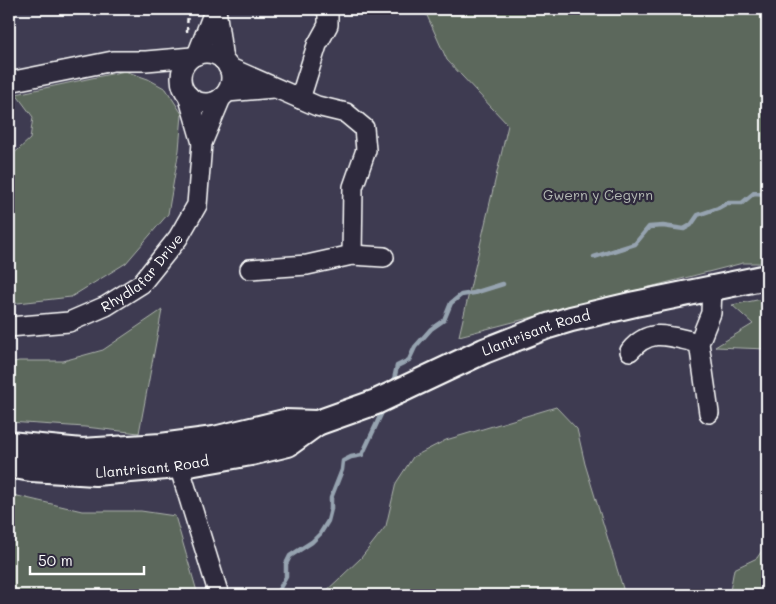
<svg xmlns="http://www.w3.org/2000/svg" width="776" height="604" font-family="Mali,sans-serif">
<rect width="100%" height="100%" fill="#3e3b51"/>
<filter id="ink" filterUnits="userSpaceOnUse"><feTurbulence type="fractalNoise" baseFrequency=".02" numOctaves="2"/><feDisplacementMap in="SourceGraphic" scale="10" xChannelSelector="R" yChannelSelector="G"/><feConvolveMatrix kernelMatrix="1 2 1 2 8 2 1 2 1" color-interpolation-filters="sRGB"/></filter>
<g filter="url(#ink)">
<path fill="#5b675b" stroke="#adb3ad" d="M 424,9 L 767,9 L 767,263 L 743,263 L 459,336 L 508,125 L 447,60 Z
M 125,71 L 148,79 L 166,89 L 182,114 L 179,150 L 168,214 L 126,263 L 71,297 L 9,304 L 9,158 L 30,139 L 33,117 L 16,94 Z
M 767,298 L 767,349 L 715,347 L 753,324 L 732,305 Z
M 162,310 L 139,433 L 85,427 L 9,422 L 9,363 L 19,361 L 63,361 L 103,350 Z
M 556,407 L 577,429 L 585,464 L 625,595 L 322,595 L 361,558 L 386,526 L 396,483 L 413,457 L 446,440 Z
M 9,494 L 82,511 L 141,511 L 175,516 L 198,595 L 9,595 Z
M 767,543 L 767,595 L 731,595 L 730,591 L 734,569 L 757,558 Z"/>
<g fill="none" stroke-linecap="round" stroke-linejoin="round">
<path stroke="#96a3b0" stroke-width="4.5" d="M 594,257 L 635,244 L 649,227 L 663,226 L 684,229 L 691,225 L 698,215 L 718,208 L 727,203 L 742,203 L 754,193 L 767,194
M 393,384 L 397,366 L 409,360 L 415,347 L 431,329 L 444,320 L 451,303 L 461,295 L 474,293 L 503,284
M 276,595 L 286,577 L 286,564 L 290,556 L 312,542 L 320,534 L 328,521 L 331,509 L 331,498 L 342,470 L 343,461 L 351,457 L 362,455 L 384,408"/>
<defs>
<g id="minor">
<path d="M 216,9 L 223,60"/>
<circle cx="206" cy="78" r="25"/>
<path d="M 197,55 L 215,9"/>
<path d="M 228,67 L 317,106 L 346,113 L 364,128 L 366,150 L 353,187 L 352,255"/>
<path d="M 9,82 L 113,61 L 146,61 L 192,57"/>
<path d="M 227,92 L 273,88"/>
<path d="M 188,95 L 202,143"/>
<path d="M 300,99 L 317,45 L 328,25 L 328,14 L 326,9"/>
<path d="M 250,269 L 307,265 L 352,255 L 384,257"/>
<path id="s1" d="M 9,327 L 69,322 L 106,306 L 141,284 L 178,238 L 197,205 L 202,143 L 221,98"/>
<path d="M 630,351 C 651,326 670,337 699,343"/>
<path d="M 709,413 L 699,343 L 711,313 L 712,287"/>
<path d="M 175,453 L 219,595"/>
</g>
<g id="major">
<path d="M 9,444 L 82,451 L 161,446 L 214,439 L 284,422 L 317,423"/>
<path id="s2" d="M 9,465 L 31,469 L 95,473 L 178,466 L 251,453 L 288,444 L 317,423 L 376,402 L 484,351 L 548,326 L 571,319 L 635,304 L 767,277"/>
</g>
</defs>
<use href="#minor" stroke="#fff" stroke-width="22"/>
<use href="#major" stroke="#fff" stroke-width="28"/>
<path stroke="#fff" stroke-width="2.5" stroke-dasharray="5 4" stroke-linecap="butt" d="M 187,32 L 188,9"/>
<use href="#minor" stroke="#2f2a3d" stroke-width="19"/>
<use href="#major" stroke="#2f2a3d" stroke-width="24"/>
</g>
</g>
<g text-anchor="middle" stroke-width="4.5" stroke-linejoin="round" paint-order="stroke">
<g font-size="14" fill="#b5bbb5" stroke="#2f2a3d">
<text x="598" y="200">Gwern y Cegyrn</text>
</g>
<g font-size="14" fill="#fff" stroke="#2f2a3d">
<text dy="5" stroke="none"><textPath href="#s1" startOffset="150">Rhydlafar Drive</textPath></text>
<text dy="5" stroke="none"><textPath href="#s2" startOffset="555">Llantrisant Road</textPath></text>
<text dy="5" stroke="none"><textPath href="#s2" startOffset="144">Llantrisant Road</textPath></text>
</g>
</g>
<rect width="776" height="604" fill="none" stroke="#2f2a3d" stroke-width="30"/>
<rect x="15" y="15" width="746" height="574" fill="none" stroke="#fff" stroke-width="2" filter="url(#ink)"/>
<path d="M30 566v8h114v-8" fill="none" stroke="#ffffff" stroke-width="2.5"/>
<text x="38" y="566" font-size="15" fill="#ffffff" stroke="#2f2a3d" stroke-width="4" paint-order="stroke">50 m</text>
</svg>
